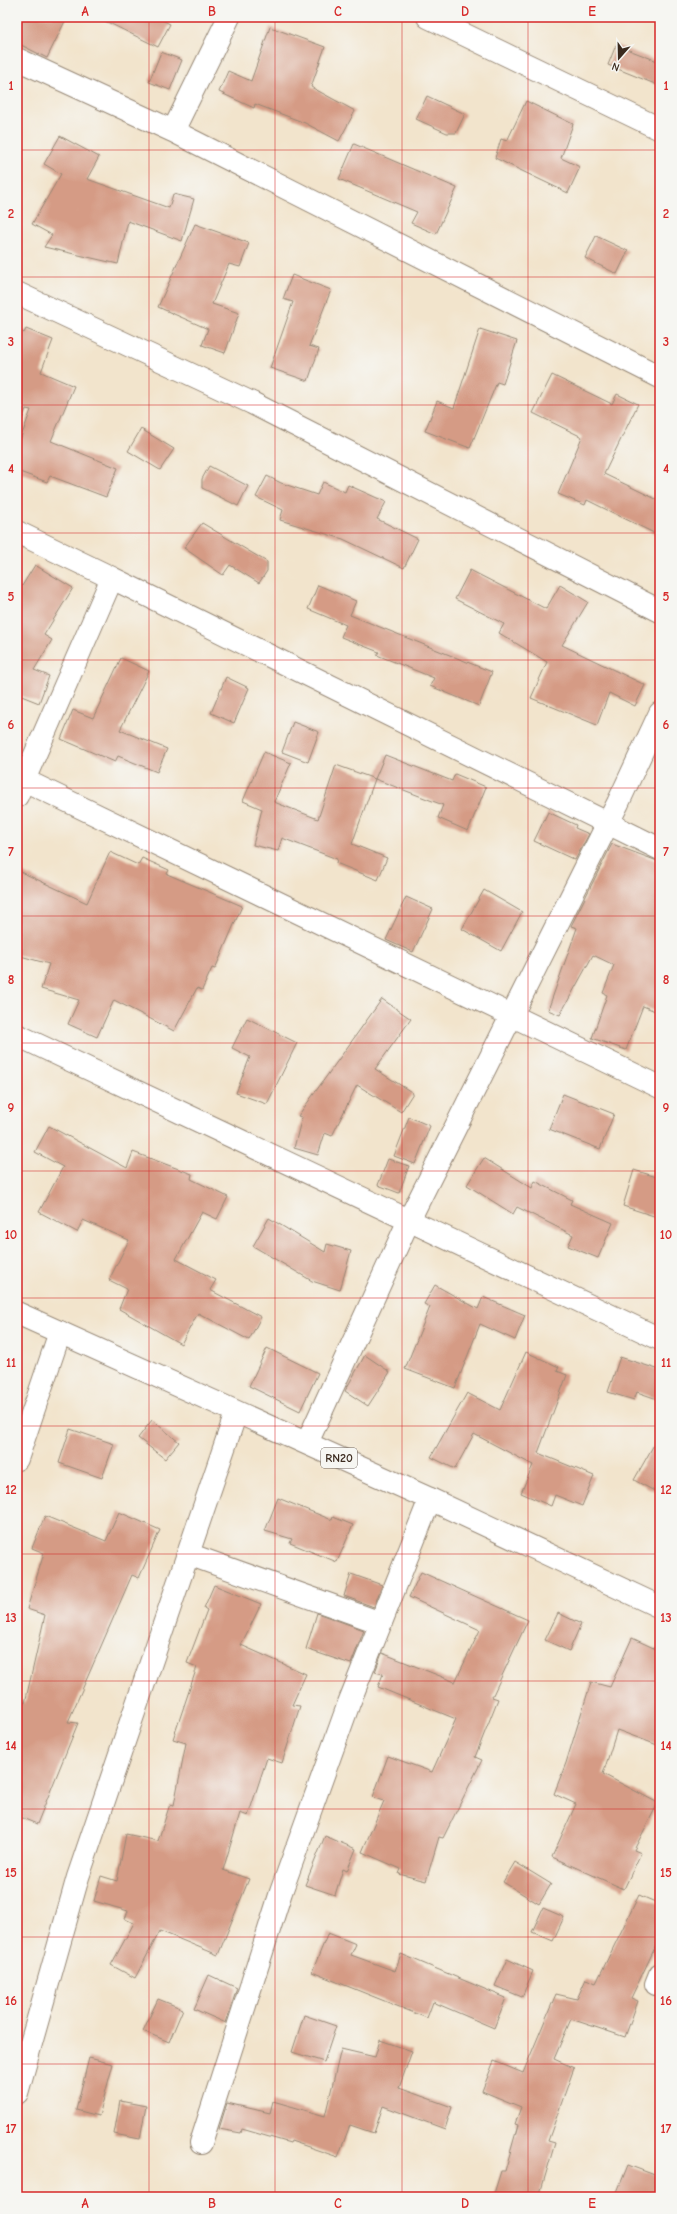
<svg xmlns="http://www.w3.org/2000/svg" width="677" height="2214" font-family="'Comic Neue',sans-serif">
<rect width="100%" height="100%" fill="#f6f6f2"/>
<filter id="ink" filterUnits="userSpaceOnUse"><feTurbulence type="fractalNoise" baseFrequency=".025" numOctaves="2"/><feDisplacementMap in="SourceGraphic" scale="8" xChannelSelector="R" yChannelSelector="G"/><feConvolveMatrix kernelMatrix="1 2 1 2 8 2 1 2 1" color-interpolation-filters="sRGB"/></filter>
<filter id="wash" filterUnits="userSpaceOnUse"><feTurbulence type="fractalNoise" baseFrequency=".012" numOctaves="4" result="noise"/><feDisplacementMap in="SourceGraphic" scale="16" xChannelSelector="R" yChannelSelector="G"/><feGaussianBlur stdDeviation="0.9" result="paint"/><feColorMatrix in="noise" values="0 0 0 0 0 0 0 0 0 0 0 0 0 0 0 0 0 1.4 0 .05"/><feComposite in="paint" operator="in"/></filter>
<g filter="url(#wash)">
<rect width="100%" height="100%" fill="#f2e4cc"/>
<g id="blocks">
<path fill="#d59b85" d="M 24,17 L 67,17 L 47,58 L 17,43 L 17,31 Z
M 97,17 L 156,17 L 170,24 L 158,47 Z
M 270,27 L 325,47 L 311,87 L 355,111 L 339,141 L 305,123 L 255,104 L 254,108 L 219,92 L 228,71 L 251,81 Z
M 616,45 L 660,62 L 660,86 L 608,65 Z
M 161,52 L 182,60 L 170,90 L 149,82 Z
M 427,96 L 465,114 L 456,133 L 447,133 L 416,119 Z
M 526,101 L 573,124 L 561,158 L 580,167 L 568,193 L 495,158 L 501,139 L 507,141 Z
M 60,136 L 99,157 L 87,179 L 169,208 L 173,194 L 194,199 L 182,241 L 128,221 L 118,264 L 44,247 L 52,235 L 32,224 L 61,174 L 44,164 Z
M 354,144 L 457,188 L 436,234 L 411,223 L 417,212 L 339,179 Z
M 195,224 L 249,243 L 240,267 L 229,264 L 212,304 L 239,313 L 225,353 L 202,345 L 208,329 L 158,307 Z
M 596,236 L 628,251 L 617,274 L 585,258 Z
M 292,275 L 331,290 L 309,346 L 319,349 L 308,381 L 270,368 L 293,302 L 283,299 Z
M 17,329 L 24,333 L 26,329 L 53,340 L 41,372 L 74,386 L 51,441 L 118,468 L 106,497 L 50,476 L 47,482 L 17,471 L 17,448 L 31,410 L 26,409 L 19,428 L 17,428 Z
M 480,329 L 517,341 L 503,384 L 497,382 L 470,448 L 425,431 L 437,401 L 454,408 Z
M 552,375 L 612,404 L 617,394 L 638,404 L 604,474 L 660,501 L 660,536 L 587,500 L 585,505 L 558,494 L 582,437 L 533,413 Z
M 141,429 L 174,449 L 160,470 L 128,451 Z
M 209,466 L 248,486 L 238,506 L 202,488 L 202,479 Z
M 267,476 L 281,483 L 317,495 L 323,482 L 345,492 L 348,485 L 386,502 L 377,519 L 418,539 L 404,568 L 343,539 L 280,520 L 283,510 L 256,497 Z
M 202,523 L 267,562 L 267,571 L 259,583 L 230,565 L 223,575 L 184,548 Z
M 35,565 L 73,588 L 44,635 L 52,640 L 34,670 L 49,676 L 39,703 L 19,695 L 17,699 L 17,594 Z
M 470,570 L 546,609 L 560,585 L 588,602 L 562,645 L 645,685 L 635,706 L 609,693 L 597,725 L 531,698 L 547,662 L 499,633 L 504,624 L 455,599 Z
M 318,585 L 356,601 L 350,615 L 492,672 L 479,706 L 430,686 L 434,678 L 377,655 L 379,652 L 341,637 L 346,625 L 308,609 Z
M 121,658 L 149,671 L 120,730 L 167,749 L 157,772 L 118,756 L 115,762 L 61,739 L 73,710 L 93,718 Z
M 226,677 L 249,688 L 234,723 L 211,713 Z
M 293,722 L 319,732 L 308,762 L 282,752 Z
M 264,752 L 291,763 L 274,802 L 318,819 L 336,765 L 375,779 L 352,844 L 387,858 L 378,880 L 336,863 L 337,859 L 282,838 L 278,851 L 253,845 L 262,809 L 243,801 Z
M 385,755 L 452,781 L 455,774 L 486,787 L 468,831 L 438,818 L 443,805 L 375,779 Z
M 548,812 L 576,825 L 575,828 L 589,834 L 575,860 L 534,841 Z
M 612,844 L 660,862 L 660,1013 L 643,1006 L 626,1050 L 592,1038 L 607,995 L 603,993 L 614,965 L 593,955 L 560,1015 L 548,1010 L 577,928 L 571,926 Z
M 110,852 L 138,865 L 142,858 L 169,870 L 167,874 L 242,906 L 215,969 L 212,968 L 202,990 L 197,988 L 174,1031 L 114,1000 L 97,1037 L 68,1024 L 79,1000 L 41,989 L 49,964 L 17,955 L 17,870 L 87,903 Z
M 484,890 L 522,912 L 501,951 L 462,929 Z
M 406,897 L 433,909 L 413,952 L 386,940 Z
M 382,999 L 411,1019 L 375,1069 L 413,1093 L 401,1112 L 357,1085 L 332,1136 L 325,1133 L 318,1155 L 294,1148 L 302,1117 L 298,1116 Z
M 247,1018 L 297,1043 L 267,1104 L 236,1093 L 250,1057 L 232,1048 Z
M 563,1094 L 614,1114 L 600,1149 L 549,1129 Z
M 409,1117 L 430,1126 L 415,1164 L 394,1156 Z
M 49,1126 L 127,1168 L 133,1152 L 192,1174 L 191,1179 L 228,1197 L 217,1219 L 202,1212 L 176,1259 L 216,1280 L 210,1290 L 261,1317 L 249,1340 L 198,1313 L 181,1344 L 119,1309 L 127,1289 L 109,1280 L 129,1240 L 83,1220 L 77,1232 L 39,1212 L 63,1167 L 35,1152 Z
M 484,1158 L 532,1188 L 535,1181 L 572,1200 L 570,1204 L 613,1223 L 598,1258 L 568,1246 L 573,1235 L 517,1207 L 513,1214 L 467,1185 Z
M 388,1159 L 409,1166 L 399,1193 L 378,1185 Z
M 634,1170 L 660,1178 L 660,1218 L 623,1206 Z
M 269,1218 L 325,1252 L 327,1244 L 351,1251 L 340,1290 L 312,1281 L 253,1246 Z
M 435,1285 L 478,1309 L 483,1297 L 525,1315 L 515,1340 L 480,1324 L 455,1388 L 405,1369 L 430,1307 L 424,1304 Z
M 267,1348 L 318,1373 L 300,1411 L 249,1386 Z
M 526,1352 L 559,1367 L 557,1371 L 567,1375 L 538,1453 L 594,1476 L 582,1506 L 555,1495 L 551,1506 L 521,1493 L 533,1465 L 474,1434 L 455,1469 L 431,1457 L 467,1393 L 500,1410 Z
M 365,1355 L 390,1372 L 368,1406 L 345,1391 Z
M 620,1357 L 660,1370 L 660,1400 L 637,1392 L 634,1400 L 608,1392 Z
M 152,1420 L 179,1442 L 165,1459 L 138,1438 Z
M 70,1429 L 114,1444 L 102,1478 L 59,1463 Z
M 660,1434 L 660,1494 L 634,1480 Z
M 278,1498 L 332,1520 L 333,1517 L 353,1525 L 337,1562 L 290,1543 L 292,1539 L 265,1531 Z
M 119,1512 L 160,1530 L 139,1578 L 132,1575 L 68,1722 L 78,1723 L 37,1824 L 17,1816 L 17,1701 L 25,1703 L 45,1615 L 27,1609 L 44,1553 L 32,1548 L 45,1516 L 106,1541 Z
M 421,1572 L 528,1620 L 492,1697 L 498,1699 L 475,1757 L 482,1760 L 443,1838 L 439,1837 L 426,1881 L 399,1874 L 401,1869 L 362,1852 L 384,1801 L 373,1797 L 388,1756 L 432,1772 L 456,1719 L 378,1687 L 383,1674 L 375,1672 L 382,1653 L 455,1682 L 480,1630 L 409,1597 Z
M 351,1574 L 382,1585 L 374,1607 L 344,1596 Z
M 214,1585 L 261,1604 L 241,1645 L 306,1674 L 292,1705 L 300,1706 L 282,1763 L 267,1758 L 248,1816 L 240,1813 L 223,1870 L 249,1879 L 218,1955 L 160,1931 L 135,1978 L 111,1965 L 134,1923 L 125,1919 L 128,1911 L 94,1901 L 101,1876 L 117,1881 L 126,1834 L 158,1841 L 170,1804 L 174,1805 L 186,1743 L 173,1739 L 197,1667 L 187,1663 L 207,1610 L 204,1608 Z
M 317,1613 L 364,1630 L 351,1664 L 306,1649 Z
M 558,1613 L 581,1624 L 569,1651 L 545,1640 Z
M 632,1638 L 660,1651 L 660,1746 L 617,1730 L 603,1774 L 658,1803 L 634,1850 L 641,1853 L 624,1889 L 552,1857 L 576,1804 L 554,1794 L 566,1763 L 591,1682 L 610,1687 Z
M 325,1836 L 356,1849 L 347,1871 L 343,1869 L 335,1895 L 305,1885 Z
M 515,1862 L 551,1884 L 539,1904 L 503,1882 Z
M 639,1895 L 660,1904 L 660,1937 L 631,1998 L 638,2001 L 625,2037 L 571,2019 L 554,2059 L 574,2068 L 548,2141 L 555,2143 L 539,2197 L 493,2197 L 501,2171 L 505,2171 L 518,2125 L 515,2124 L 521,2107 L 482,2091 L 494,2061 L 523,2073 L 556,1994 L 577,1999 L 586,1979 L 596,1983 Z
M 543,1908 L 564,1917 L 553,1941 L 532,1932 Z
M 328,1933 L 356,1944 L 351,1955 L 395,1971 L 401,1954 L 506,1998 L 494,2028 L 433,2002 L 427,2018 L 312,1972 Z
M 507,1959 L 533,1971 L 522,1997 L 495,1986 Z
M 209,1975 L 237,1988 L 226,2023 L 194,2009 Z
M 158,1999 L 183,2009 L 169,2042 L 143,2031 Z
M 304,2015 L 336,2026 L 324,2062 L 292,2052 Z
M 380,2040 L 412,2051 L 399,2088 L 452,2107 L 445,2129 L 383,2106 L 374,2133 L 350,2125 L 338,2157 L 291,2141 L 290,2143 L 242,2129 L 241,2133 L 219,2129 L 227,2103 L 270,2113 L 273,2101 L 325,2116 L 341,2049 L 375,2057 Z
M 89,2058 L 113,2064 L 99,2116 L 76,2110 Z
M 120,2101 L 146,2106 L 140,2139 L 114,2134 Z
M 628,2165 L 660,2177 L 660,2197 L 615,2197 Z"/>
</g>
</g>
<g filter="url(#ink)">
<use href="#blocks" fill-opacity="0" stroke="#968775" stroke-width="1"/>
<g fill="none" stroke-linecap="round" stroke-linejoin="round">
<defs>
<path id="street" d="M 428,17 L 660,129
M 17,59 L 173,131 L 660,377
M 173,131 L 229,17
M 17,293 L 252,403 L 660,611
M 17,532 L 112,578
M 24,780 L 660,1087
M 17,796 L 112,578 L 660,849
M 17,1035 L 660,1339
M 307,1443 L 409,1220 L 618,803 L 660,713
M 17,1459 L 60,1332
M 188,1554 L 381,1623
M 656,1984 L 660,1974
M 17,2093 L 78,1877 L 236,1413
M 201,2143 L 281,1892 L 349,1703 L 430,1499"/>
<path id="primary" d="M 17,1313 L 430,1499 L 660,1607"/>
</defs>
<use href="#street" stroke="#968775" stroke-width="24"/>
<use href="#primary" stroke="#968775" stroke-width="24"/>
<use href="#street" stroke="#fff" stroke-width="22"/>
<use href="#primary" stroke="#fff" stroke-width="22"/>
</g>
</g>
<path fill="none" stroke="#d62828" stroke-width="1" stroke-opacity="0.55" d="M 149,17 L 149,2197M 275,17 L 275,2197M 402,17 L 402,2197M 528,17 L 528,2197M 17,150 L 660,150M 17,277 L 660,277M 17,405 L 660,405M 17,533 L 660,533M 17,660 L 660,660M 17,788 L 660,788M 17,916 L 660,916M 17,1043 L 660,1043M 17,1171 L 660,1171M 17,1298 L 660,1298M 17,1426 L 660,1426M 17,1554 L 660,1554M 17,1681 L 660,1681M 17,1809 L 660,1809M 17,1937 L 660,1937M 17,2064 L 660,2064"/>
<g text-anchor="middle" stroke-width="4" stroke-linejoin="round" paint-order="stroke">
<rect fill="#f6f6f2" stroke="#73675e" stroke-width="1" x="321" y="1448" width="36" height="20" rx="3"/>
<g font-size="12" font-weight="bold" fill="#3b2a1e">
<text x="339" y="1462">RN20</text>
</g>
</g>
<rect width="677" height="2214" fill="none" stroke="#f6f6f2" stroke-width="44"/>
<g transform="translate(619 58) rotate(200)" stroke="#f6f6f2" stroke-width="3" paint-order="stroke">
<path d="M0-3L7 15L0 10L-7 15Z" fill="#3b2a1e"/>
<text y="-6" font-size="11" font-weight="bold" text-anchor="middle" fill="#3b2a1e">N</text>
</g>
<rect x="22" y="22" width="633" height="2170" fill="none" stroke="#d62828" stroke-width="1.5"/>
<g font-size="13" text-anchor="middle" font-weight="bold" fill="#d62828">
<text x="85" y="16">A</text>
<text x="212" y="16">B</text>
<text x="338" y="16">C</text>
<text x="465" y="16">D</text>
<text x="592" y="16">E</text>
<text x="11" y="90">1</text>
<text x="666" y="90">1</text>
<text x="11" y="218">2</text>
<text x="666" y="218">2</text>
<text x="11" y="346">3</text>
<text x="666" y="346">3</text>
<text x="11" y="473">4</text>
<text x="666" y="473">4</text>
<text x="11" y="601">5</text>
<text x="666" y="601">5</text>
<text x="11" y="729">6</text>
<text x="666" y="729">6</text>
<text x="11" y="856">7</text>
<text x="666" y="856">7</text>
<text x="11" y="984">8</text>
<text x="666" y="984">8</text>
<text x="11" y="1112">9</text>
<text x="666" y="1112">9</text>
<text x="11" y="1239">10</text>
<text x="666" y="1239">10</text>
<text x="11" y="1367">11</text>
<text x="666" y="1367">11</text>
<text x="11" y="1494">12</text>
<text x="666" y="1494">12</text>
<text x="11" y="1622">13</text>
<text x="666" y="1622">13</text>
<text x="11" y="1750">14</text>
<text x="666" y="1750">14</text>
<text x="11" y="1877">15</text>
<text x="666" y="1877">15</text>
<text x="11" y="2005">16</text>
<text x="666" y="2005">16</text>
<text x="11" y="2133">17</text>
<text x="666" y="2133">17</text>
<text x="85" y="2208">A</text>
<text x="212" y="2208">B</text>
<text x="338" y="2208">C</text>
<text x="465" y="2208">D</text>
<text x="592" y="2208">E</text>
</g>
</svg>
